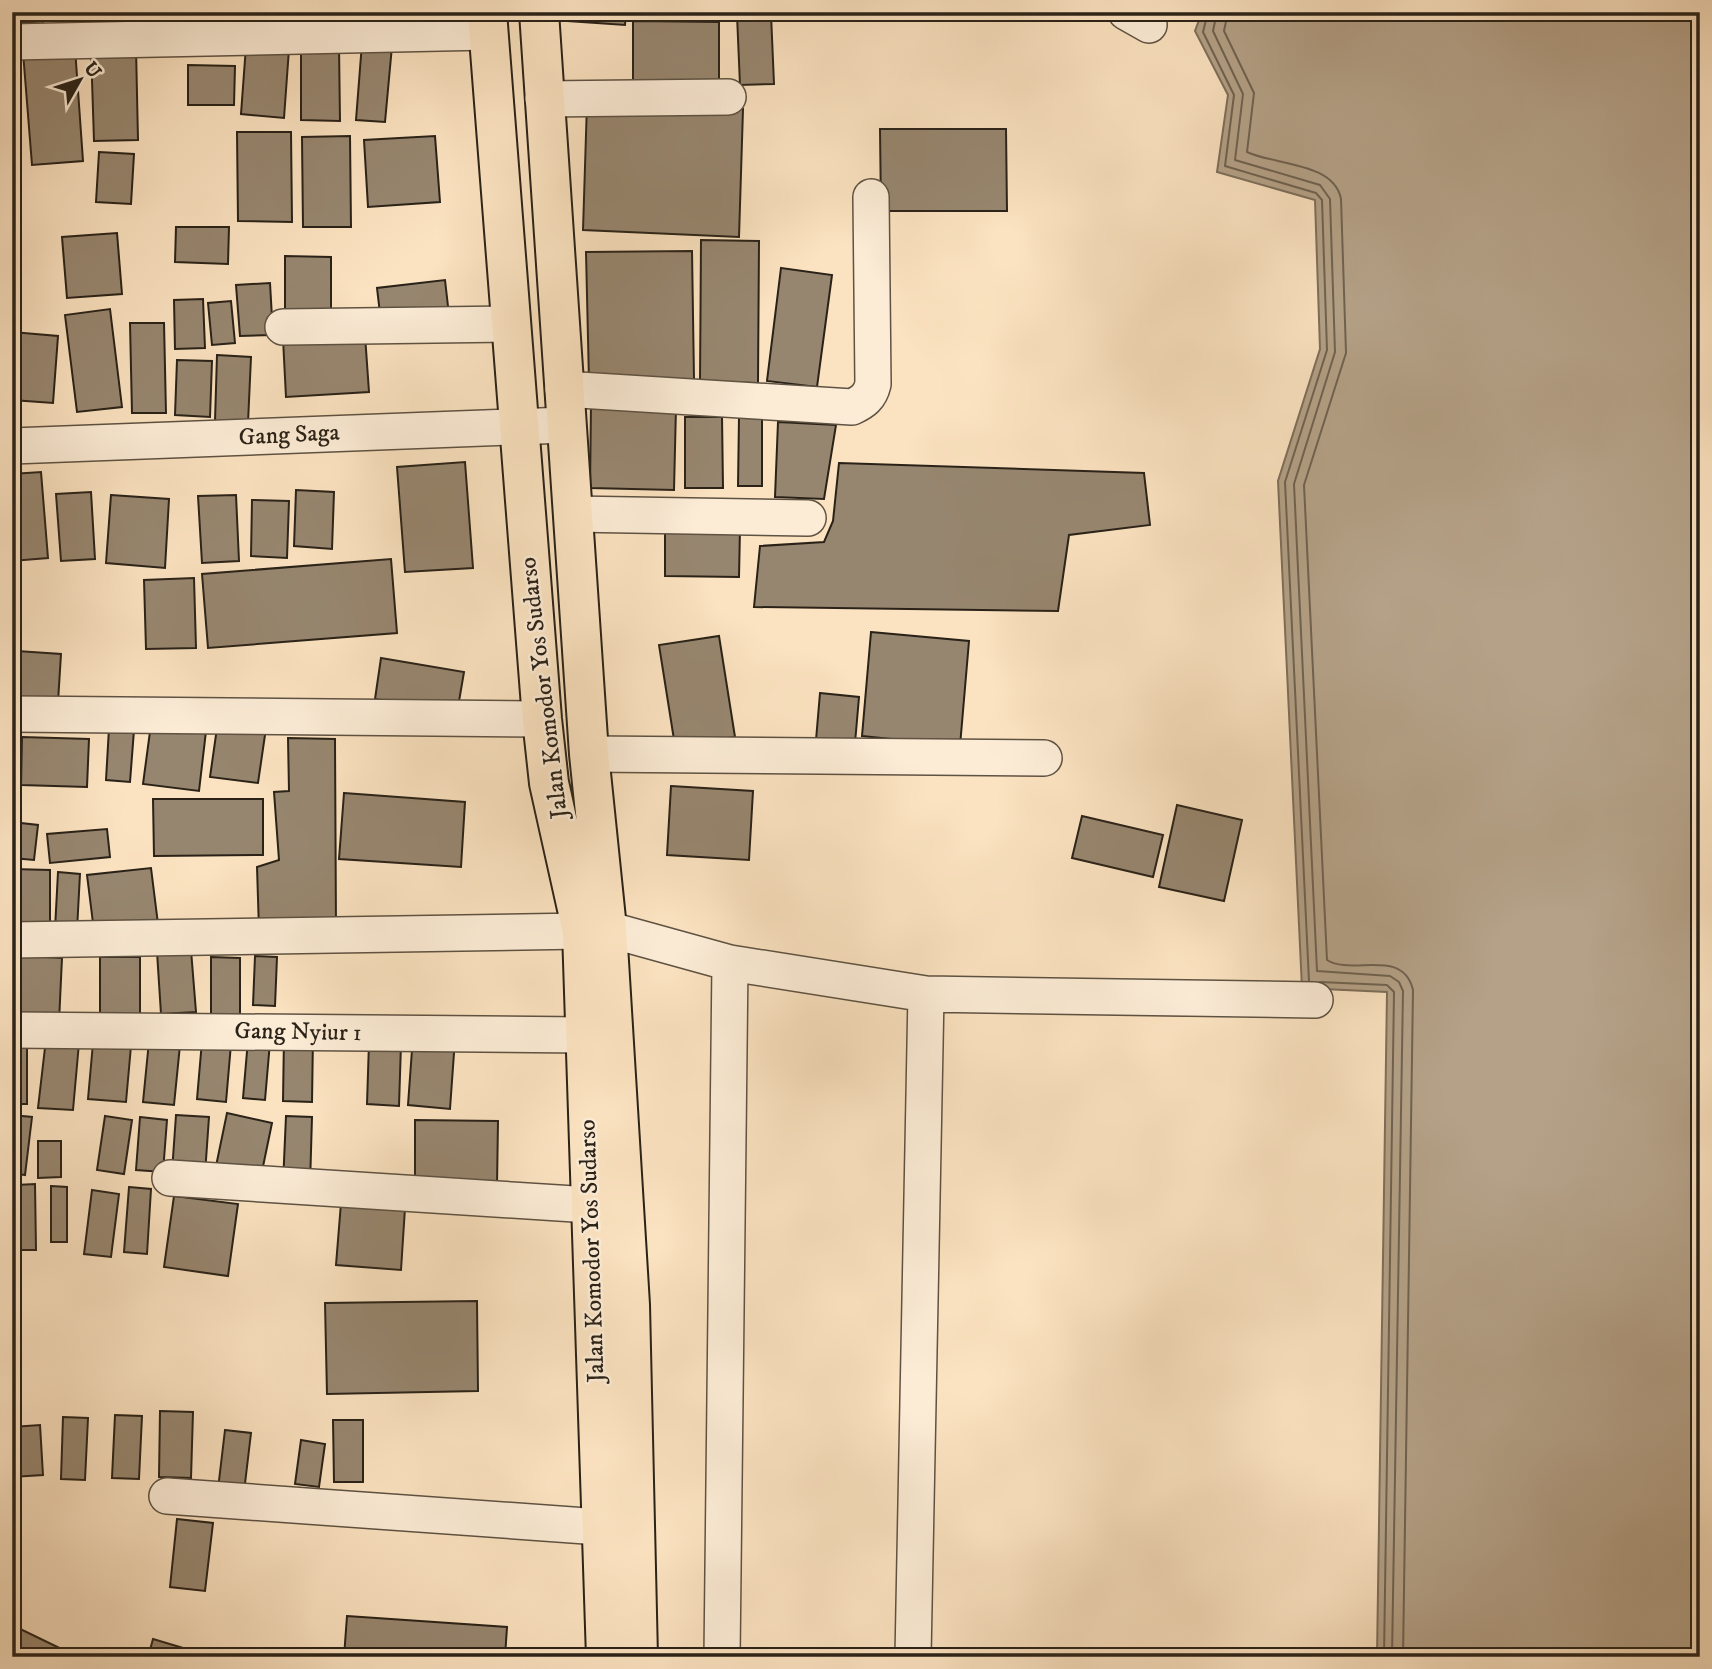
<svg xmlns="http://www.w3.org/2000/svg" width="1712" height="1669" font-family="'IM FELL DW Pica',serif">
<rect width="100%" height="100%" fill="#fbe2c0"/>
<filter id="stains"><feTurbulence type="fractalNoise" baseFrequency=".00286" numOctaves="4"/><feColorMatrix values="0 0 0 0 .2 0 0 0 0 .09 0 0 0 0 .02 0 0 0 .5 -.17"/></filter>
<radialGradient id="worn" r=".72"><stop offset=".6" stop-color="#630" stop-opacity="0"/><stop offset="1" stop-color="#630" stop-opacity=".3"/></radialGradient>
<path fill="#b4a187" stroke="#7d6e5b" stroke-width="2" d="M 1202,12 L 1700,12 L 1700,1657 L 1377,1657 L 1387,992 L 1302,988 L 1278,481 L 1320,349 L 1315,200 L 1217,172 L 1228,95 L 1195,31 Z"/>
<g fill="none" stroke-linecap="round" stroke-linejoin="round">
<path stroke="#6f6250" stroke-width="2" d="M 1208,12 L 1203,32 L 1234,95 L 1225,166 L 1316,193 L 1322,200 L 1327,350 L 1285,482 L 1309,981
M 1217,12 L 1213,31 L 1243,94 L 1235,160 L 1320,185 L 1330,199 L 1335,352 L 1294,484 L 1317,971 L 1390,976 L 1399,982 L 1403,991 L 1392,1657
M 1228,12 L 1224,31 L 1254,93 L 1247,152 C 1274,165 1334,162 1341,199 L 1346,353 L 1304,485 L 1327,960 C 1352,976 1403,947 1413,990 L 1403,1657
M 1320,982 L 1387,985 L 1394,992 L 1384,1657"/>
</g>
<path fill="#97866f" stroke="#2a2218" stroke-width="2" d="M 12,12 L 44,12 L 43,24 L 12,21 Z
M 59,12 L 90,12 L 90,25 L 59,25 Z
M 119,12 L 152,12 L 152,23 L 120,24 Z
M 568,12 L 626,12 L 625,25 L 568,21 Z
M 771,14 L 774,84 L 740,85 L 737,15 Z
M 633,21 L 719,22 L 719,83 L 633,82 Z
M 362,43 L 392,46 L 385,122 L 356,120 Z
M 246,46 L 289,49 L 284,118 L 241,114 Z
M 301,46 L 339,46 L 340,121 L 301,120 Z
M 75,48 L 83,161 L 32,165 L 23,52 Z
M 136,48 L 138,140 L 94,141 L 91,49 Z
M 188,65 L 235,66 L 234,105 L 188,105 Z
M 12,84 L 15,156 L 12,156 Z
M 587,103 L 743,109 L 739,237 L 583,230 Z
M 880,129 L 1006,129 L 1007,211 L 881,211 Z
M 237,132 L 291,132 L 292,222 L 238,221 Z
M 350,136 L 351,227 L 303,227 L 302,137 Z
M 435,136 L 440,202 L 368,207 L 364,140 Z
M 99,152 L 134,154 L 131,204 L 96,202 Z
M 176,227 L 229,227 L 228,264 L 175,262 Z
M 117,233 L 122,294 L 67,298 L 62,237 Z
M 701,240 L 759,241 L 758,383 L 700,382 Z
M 692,251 L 694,379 L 589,381 L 586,252 Z
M 285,256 L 331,257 L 331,323 L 285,322 Z
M 781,268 L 832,275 L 817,387 L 767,381 Z
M 445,280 L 449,315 L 381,322 L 377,288 Z
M 270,283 L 273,335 L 240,336 L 236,285 Z
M 203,299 L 205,348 L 175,349 L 174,300 Z
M 231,301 L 235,343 L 212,345 L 208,303 Z
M 110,309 L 122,407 L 77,412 L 65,315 Z
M 130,323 L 164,323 L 166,413 L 132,413 Z
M 12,332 L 58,336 L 53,403 L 12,400 Z
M 365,335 L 369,392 L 286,397 L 283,339 Z
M 217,355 L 251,357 L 248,423 L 215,421 Z
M 177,360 L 212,361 L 210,417 L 175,415 Z
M 591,405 L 676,407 L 674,490 L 590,488 Z
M 685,417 L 722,417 L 723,488 L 685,488 Z
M 739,417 L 762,417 L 762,486 L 738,486 Z
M 778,422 L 836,425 L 824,499 L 775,497 Z
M 465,462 L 473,568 L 405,572 L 397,467 Z
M 839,463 L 1144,473 L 1150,525 L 1069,535 L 1058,611 L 754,607 L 760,546 L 824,542 L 833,521 Z
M 41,472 L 48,558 L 12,561 L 12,474 Z
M 296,490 L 334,492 L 332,549 L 294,546 Z
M 91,492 L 95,559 L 61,561 L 56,494 Z
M 111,495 L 169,499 L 165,568 L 106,563 Z
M 236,495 L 239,561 L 202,563 L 198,496 Z
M 252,500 L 289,501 L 287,558 L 251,556 Z
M 665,526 L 740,528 L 739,577 L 665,576 Z
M 391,559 L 397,633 L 208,648 L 202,574 Z
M 194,578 L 196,648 L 146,649 L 144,580 Z
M 871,632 L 969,641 L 960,746 L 862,736 Z
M 719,636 L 735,737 L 675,746 L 659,645 Z
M 17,651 L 61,654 L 58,702 L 14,698 Z
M 381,658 L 464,672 L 457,713 L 375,699 Z
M 820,693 L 859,697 L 855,743 L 816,740 Z
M 218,721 L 266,728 L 258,783 L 210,777 Z
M 151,724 L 206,731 L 199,791 L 143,784 Z
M 109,728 L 134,730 L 130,782 L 106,780 Z
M 22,737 L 89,739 L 87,787 L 21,785 Z
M 288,738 L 335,739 L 336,929 L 259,930 L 257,867 L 279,860 L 274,792 L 289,791 Z
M 671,786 L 753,791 L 749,860 L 667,855 Z
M 344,793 L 465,802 L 461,867 L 339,859 Z
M 153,799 L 263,799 L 263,855 L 154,856 Z
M 1177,805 L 1242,820 L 1224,901 L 1159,887 Z
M 1082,816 L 1163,835 L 1153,877 L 1072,858 Z
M 12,822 L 38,825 L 34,860 L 12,858 Z
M 107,829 L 110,857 L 50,863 L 47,834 Z
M 151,868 L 158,924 L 94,931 L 87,875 Z
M 12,869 L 50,870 L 50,934 L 12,934 Z
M 58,872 L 80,874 L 77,930 L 55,929 Z
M 191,950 L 196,1012 L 161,1014 L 157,952 Z
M 12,955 L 62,958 L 59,1022 L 12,1020 Z
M 255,956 L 277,957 L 275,1006 L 253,1005 Z
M 100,957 L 140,957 L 140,1020 L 100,1020 Z
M 211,957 L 240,958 L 240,1017 L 211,1016 Z
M 284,1036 L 313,1036 L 312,1102 L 283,1101 Z
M 413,1036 L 455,1039 L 450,1109 L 408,1105 Z
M 12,1037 L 27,1038 L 27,1104 L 12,1104 Z
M 46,1039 L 79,1043 L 73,1110 L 38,1108 Z
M 248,1040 L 270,1042 L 265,1100 L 243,1098 Z
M 149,1041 L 180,1045 L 174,1105 L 143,1102 Z
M 202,1041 L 231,1044 L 226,1102 L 197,1099 Z
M 369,1042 L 401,1044 L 399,1106 L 367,1104 Z
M 93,1043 L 131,1046 L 126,1102 L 88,1099 Z
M 227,1113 L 272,1123 L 260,1181 L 215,1171 Z
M 12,1115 L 32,1117 L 25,1175 L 12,1173 Z
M 176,1115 L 209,1117 L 205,1174 L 172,1172 Z
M 105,1116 L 132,1120 L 124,1174 L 97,1170 Z
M 286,1116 L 312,1117 L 310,1185 L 283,1184 Z
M 140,1117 L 167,1120 L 163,1172 L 136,1170 Z
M 415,1120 L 498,1121 L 497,1185 L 415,1183 Z
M 38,1141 L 61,1141 L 61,1177 L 38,1178 Z
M 35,1184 L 36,1250 L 18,1250 L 16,1185 Z
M 51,1186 L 67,1187 L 67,1242 L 51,1242 Z
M 129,1187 L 151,1189 L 147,1254 L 124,1252 Z
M 92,1190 L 119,1194 L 111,1257 L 84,1254 Z
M 174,1196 L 238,1204 L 228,1276 L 164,1267 Z
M 341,1203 L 405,1208 L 401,1270 L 336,1265 Z
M 477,1301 L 478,1391 L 327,1394 L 325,1303 Z
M 160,1411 L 193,1412 L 191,1478 L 159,1477 Z
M 115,1415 L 142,1416 L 139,1479 L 112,1478 Z
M 63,1417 L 88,1418 L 85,1480 L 61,1479 Z
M 333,1420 L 363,1420 L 363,1482 L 334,1482 Z
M 40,1425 L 43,1475 L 12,1477 L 12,1427 Z
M 225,1430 L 251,1433 L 244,1492 L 218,1489 Z
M 301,1440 L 325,1444 L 319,1487 L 295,1484 Z
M 177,1519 L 213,1523 L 205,1591 L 170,1587 Z
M 347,1616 L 507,1627 L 505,1657 L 344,1657 Z
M 12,1625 L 78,1657 L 12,1657 Z
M 153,1639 L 210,1656 L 209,1657 L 148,1657 Z"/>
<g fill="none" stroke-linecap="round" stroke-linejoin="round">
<defs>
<path id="minor" d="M 1126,12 L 1149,25
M 12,42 L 488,32
M 543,99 L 728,97
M 283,327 L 511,324
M 563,389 L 852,407 C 863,402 870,397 873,384 L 871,197
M 12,446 L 565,425
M 572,514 L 808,518
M 12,714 L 542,719
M 589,754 L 1044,758
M 607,929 L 730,963 L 926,994 L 1315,1000
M 12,940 L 582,931
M 12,1030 L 584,1035
M 170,1178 L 590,1205
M 167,1496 L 600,1527
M 722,1657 L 730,963
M 913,1657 L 926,994"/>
<path id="highway" d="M 487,12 L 542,719 L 549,783 L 582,931 L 606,1657
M 539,12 L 589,754 L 607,929 L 630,1305 L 638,1657"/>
</defs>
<use href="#minor" stroke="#5e5242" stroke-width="38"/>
<use href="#highway" stroke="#2a2218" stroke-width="42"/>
<use href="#minor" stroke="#fcecd6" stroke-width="35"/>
<use href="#highway" stroke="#fbe2c0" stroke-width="38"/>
</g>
<g text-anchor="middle" stroke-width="5" stroke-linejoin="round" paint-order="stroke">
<g font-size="24" fill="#2a2218" stroke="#fcecd6">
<text transform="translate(289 434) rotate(-3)" y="8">Gang Saga</text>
<text transform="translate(543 688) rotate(-97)" y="8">Jalan Komodor Yos Sudarso</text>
<text transform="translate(298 1031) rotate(1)" y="8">Gang Nyiur 1</text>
<text transform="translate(591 1251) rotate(-92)" y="8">Jalan Komodor Yos Sudarso</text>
</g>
</g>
<rect width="1712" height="1669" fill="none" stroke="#fbe2c0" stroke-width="42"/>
<rect x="14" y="14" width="1684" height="1641" fill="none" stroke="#2a2218" stroke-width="3.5"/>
<rect x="21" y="21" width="1670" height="1627" fill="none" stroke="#2a2218" stroke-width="2"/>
<g transform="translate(80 80) rotate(51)" stroke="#fcecd6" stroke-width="5" paint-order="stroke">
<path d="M0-5L12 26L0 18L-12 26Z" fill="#2a2218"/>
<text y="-10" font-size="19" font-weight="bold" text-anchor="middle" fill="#2a2218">U</text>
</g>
<rect width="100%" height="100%" filter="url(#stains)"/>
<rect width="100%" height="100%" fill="url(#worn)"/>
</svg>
